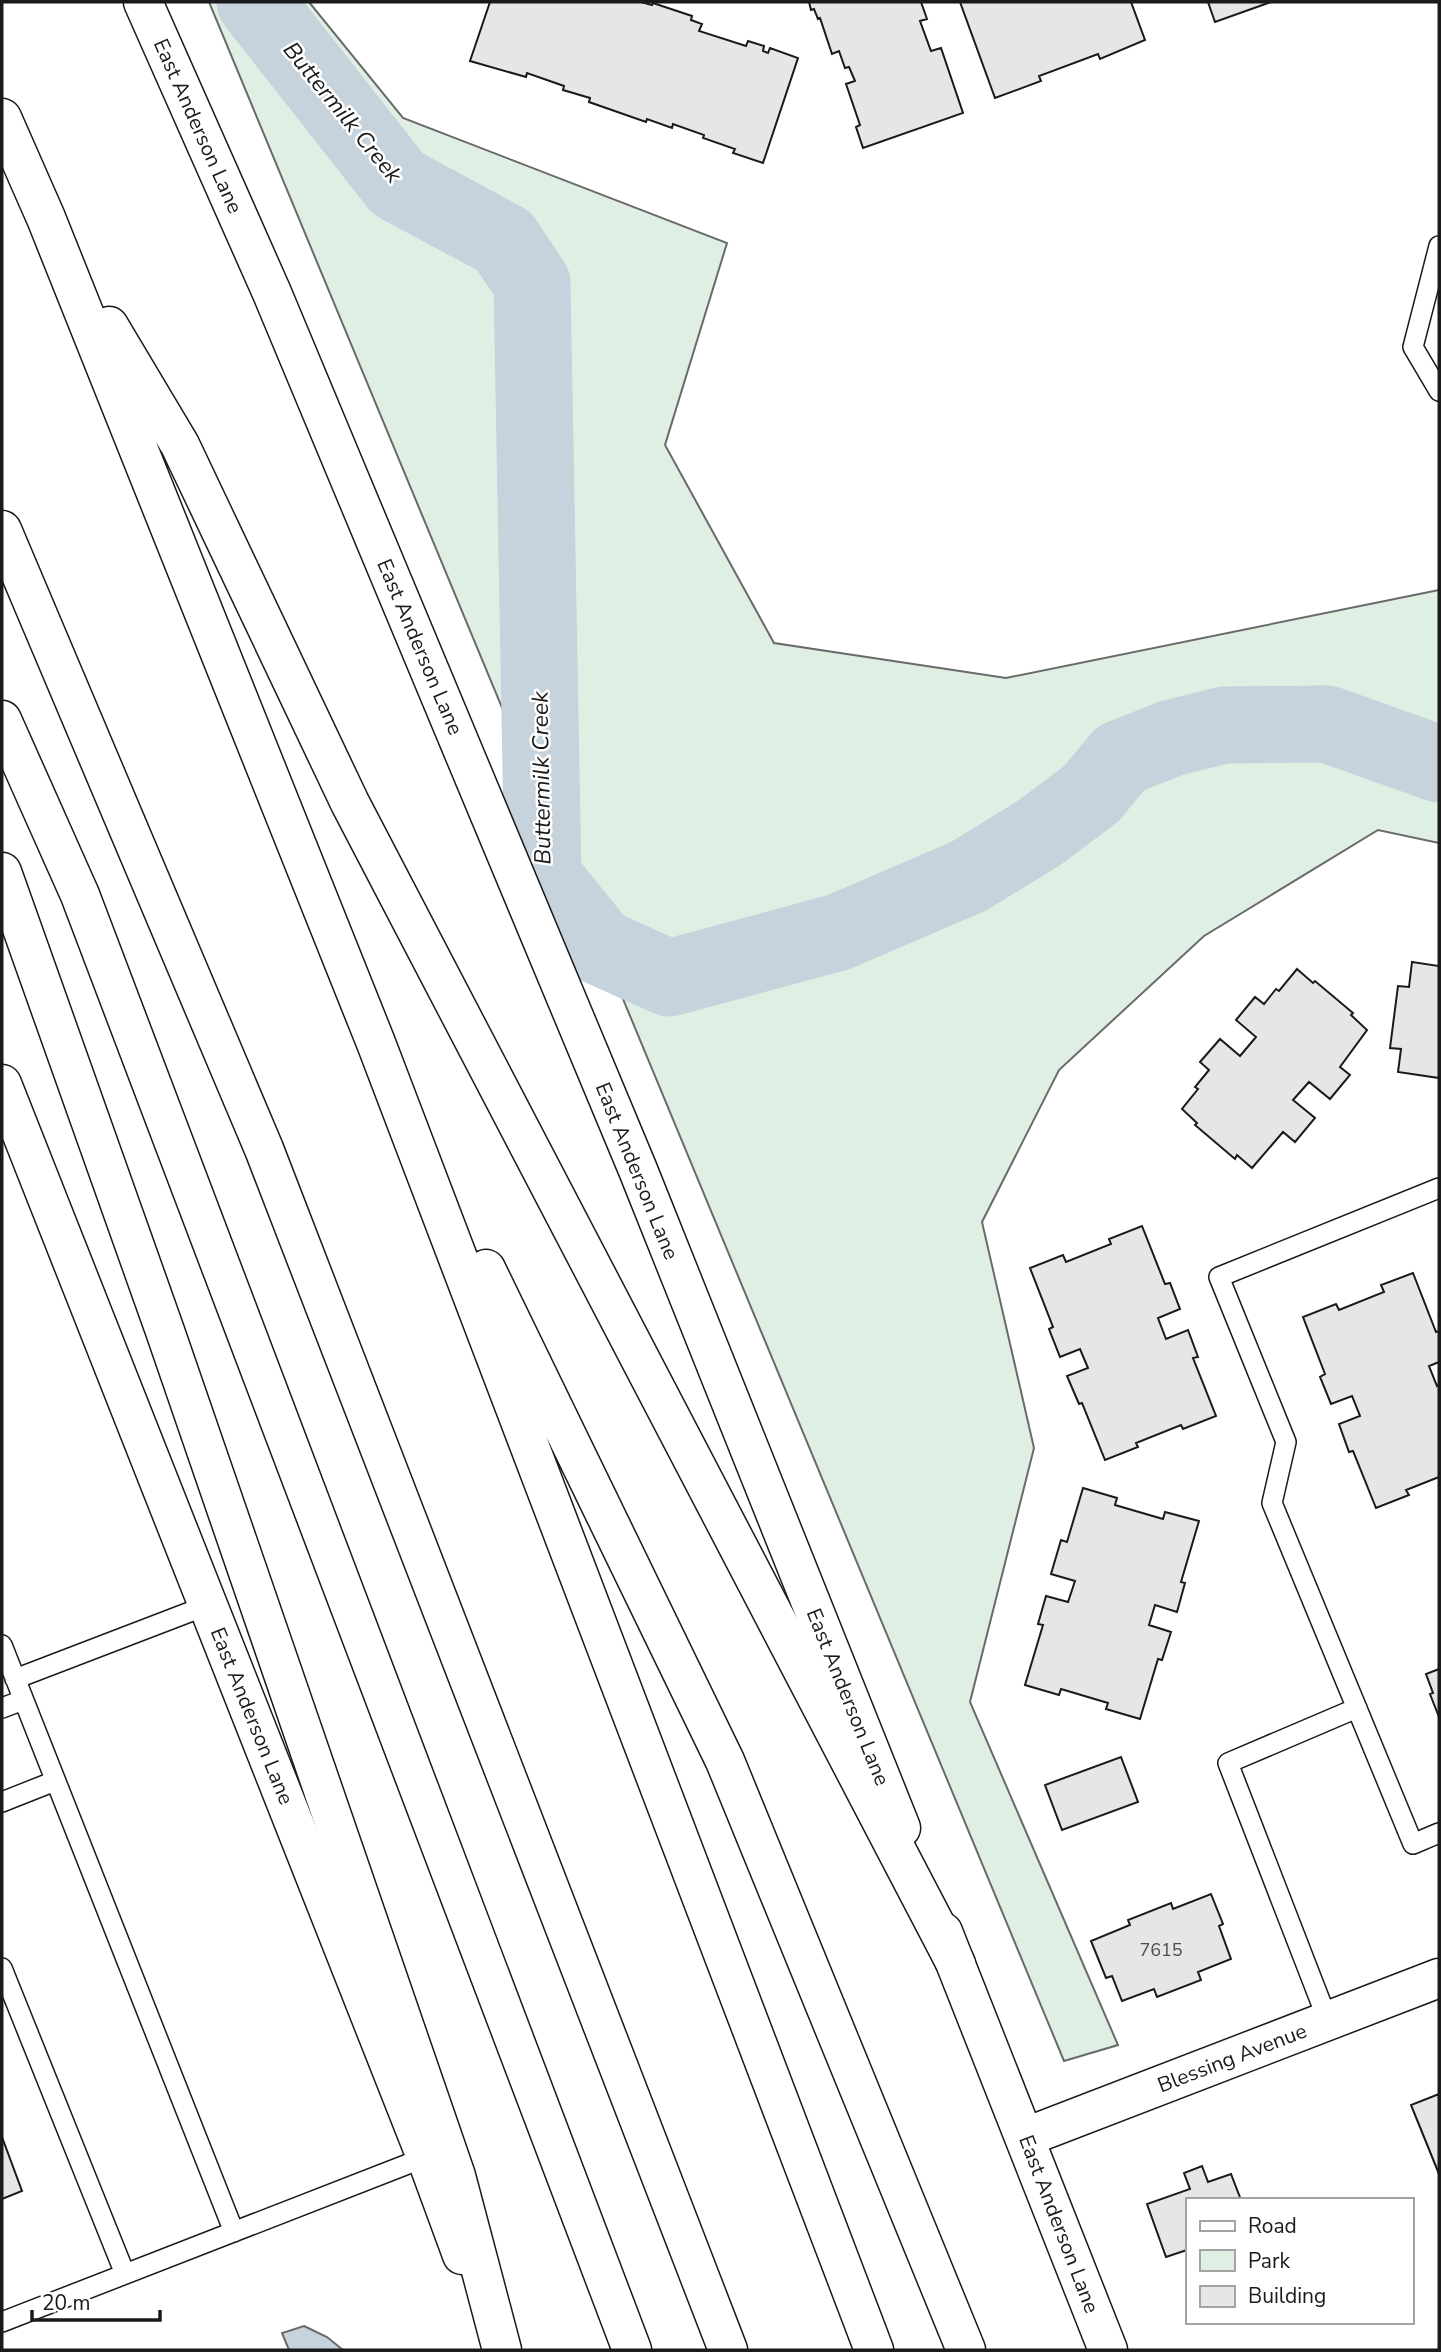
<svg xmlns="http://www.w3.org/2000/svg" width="1441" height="2352" font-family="'Nunito Sans',sans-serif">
<rect width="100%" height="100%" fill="#fff"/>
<path fill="#e0efe3" stroke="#6a6a6a" stroke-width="2" d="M 209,2 L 309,2 L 403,118 L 727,243 L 665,445 L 774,643 L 1006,678 L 1439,590 L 1439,843 L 1378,830 L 1204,936 L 1059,1070 L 982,1222 L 1034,1448 L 970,1702 L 1118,2045 L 1064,2061 Z"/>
<path fill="#c6d2dc" stroke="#6a6a6a" stroke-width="2" d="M 304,2326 L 327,2337 L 343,2350 L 289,2350 L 282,2333 Z"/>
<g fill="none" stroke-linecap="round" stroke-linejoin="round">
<path stroke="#c6d2dc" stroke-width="77" d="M 255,2 L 398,184 L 504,241 L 532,283 L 543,877 L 600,947 L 669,978 L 839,932 L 969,876 L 1039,833 L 1091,794 L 1121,758 L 1172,738 L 1224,725 L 1327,724 L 1439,764"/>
</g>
<path fill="#e6e6e6" stroke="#1a1a1a" stroke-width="2" d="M 490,2 L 641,2 L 652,5 L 653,3 L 692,16 L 691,20 L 702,24 L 699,31 L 746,46 L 748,41 L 764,46 L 763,51 L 768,53 L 770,48 L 798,58 L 763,163 L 733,153 L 735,149 L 703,138 L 704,135 L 673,124 L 672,128 L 647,119 L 646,122 L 589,102 L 590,98 L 563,90 L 564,86 L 527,73 L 526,77 L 470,61 Z
M 809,2 L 921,2 L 927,19 L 920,21 L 931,51 L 941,48 L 963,113 L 863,148 L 856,127 L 860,125 L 846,84 L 855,81 L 849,67 L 845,68 L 839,51 L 832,54 L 820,18 L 818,19 L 814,9 L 811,10 Z
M 960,2 L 1131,2 L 1145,40 L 1100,59 L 1098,54 L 1039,76 L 1041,81 L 995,98 Z
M 1208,2 L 1271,2 L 1215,22 Z
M 1412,962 L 1439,966 L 1439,1078 L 1398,1072 L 1401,1049 L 1390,1048 L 1398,986 L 1409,987 Z
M 1297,969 L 1313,983 L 1315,981 L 1353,1013 L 1351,1015 L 1367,1030 L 1340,1067 L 1350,1075 L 1330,1099 L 1309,1082 L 1293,1100 L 1315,1118 L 1295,1142 L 1283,1132 L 1252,1168 L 1237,1155 L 1235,1159 L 1195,1125 L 1197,1123 L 1182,1109 L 1198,1089 L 1195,1087 L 1209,1070 L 1200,1062 L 1220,1039 L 1240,1056 L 1256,1037 L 1236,1020 L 1255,997 L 1264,1004 L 1276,989 L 1279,991 Z
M 1142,1226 L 1165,1284 L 1170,1283 L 1180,1309 L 1158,1318 L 1166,1339 L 1188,1330 L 1198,1357 L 1193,1358 L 1216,1416 L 1183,1429 L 1181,1425 L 1136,1443 L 1138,1447 L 1105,1460 L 1082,1403 L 1079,1404 L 1067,1376 L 1088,1368 L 1080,1349 L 1060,1357 L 1049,1329 L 1053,1327 L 1030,1268 L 1063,1255 L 1066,1262 L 1111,1244 L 1109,1239 Z
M 1413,1273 L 1436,1332 L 1439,1331 L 1439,1362 L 1429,1366 L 1437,1386 L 1439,1385 L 1439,1477 L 1406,1490 L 1409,1495 L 1376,1508 L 1353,1451 L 1349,1452 L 1339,1424 L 1360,1416 L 1352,1396 L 1331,1404 L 1320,1377 L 1325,1374 L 1303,1317 L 1336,1304 L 1339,1310 L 1384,1292 L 1381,1285 Z
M 1083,1488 L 1117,1498 L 1115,1505 L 1163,1519 L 1165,1512 L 1199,1521 L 1181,1582 L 1185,1583 L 1177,1612 L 1155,1605 L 1149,1625 L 1171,1632 L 1162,1660 L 1158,1659 L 1140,1719 L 1106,1709 L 1108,1703 L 1061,1689 L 1059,1695 L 1025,1685 L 1043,1625 L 1038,1624 L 1046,1596 L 1068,1602 L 1075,1581 L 1051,1574 L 1061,1540 L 1067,1542 Z
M 1439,1669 L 1439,1717 L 1430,1694 L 1433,1693 L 1426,1674 Z
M 1121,1757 L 1138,1802 L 1062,1830 L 1045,1785 Z
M 1211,1894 L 1223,1924 L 1219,1926 L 1231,1959 L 1198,1972 L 1201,1980 L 1157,1997 L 1154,1989 L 1122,2001 L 1112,1976 L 1106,1978 L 1091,1941 L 1130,1925 L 1128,1920 L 1171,1903 L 1173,1909 Z
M 1439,2094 L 1439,2174 L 1411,2105 Z
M 2,2137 L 22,2191 L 2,2199 Z
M 1202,2166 L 1208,2182 L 1231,2174 L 1241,2200 L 1187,2200 L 1187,2250 L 1166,2257 L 1147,2204 L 1190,2189 L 1184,2173 Z"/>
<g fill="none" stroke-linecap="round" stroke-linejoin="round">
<defs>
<path id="service" d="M 1439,246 L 1413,347 L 1439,391
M 1439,1188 L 1219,1277 L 1286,1442 L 1272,1503 L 1413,1844 L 1439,1833
M 2,1645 L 234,2232
M 15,1679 L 208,1605
M 2,1708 L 23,1700
M 2,1802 L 55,1781
M 2,1968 L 125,2274
M 1328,2021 L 1228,1763 L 1357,1708
M 2,2322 L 426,2157"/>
<path id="minor" d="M 1026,2137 L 1439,1978"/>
<path id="secondary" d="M 143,2 L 272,293 L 638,1170 L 901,1828
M 2,1084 L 426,2157 L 462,2255
M 943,1932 L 1108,2350"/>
<path id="motorway" d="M 2,118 L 46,218 L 376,1043 L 874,2350
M 109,326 L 180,445 L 350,803 L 956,1964
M 2,530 L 264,1149 L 728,2350
M 2,720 L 80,895 L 632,2350
M 2,872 L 165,1331 L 456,2176 L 502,2350
M 486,1269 L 725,1761 L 966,2350"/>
</defs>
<use href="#service" stroke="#1a1a1a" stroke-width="22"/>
<use href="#minor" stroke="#1a1a1a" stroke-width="41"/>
<use href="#secondary" stroke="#1a1a1a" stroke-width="41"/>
<use href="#motorway" stroke="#1a1a1a" stroke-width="41"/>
<use href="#service" stroke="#fff" stroke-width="19"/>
<use href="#minor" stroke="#fff" stroke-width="38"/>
<use href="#secondary" stroke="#fff" stroke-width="38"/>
<use href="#motorway" stroke="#fff" stroke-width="38"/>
</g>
<g text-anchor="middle" stroke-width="5" stroke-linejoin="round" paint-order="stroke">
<g font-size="18" fill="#4d4d4d">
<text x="1161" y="1956">7615</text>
</g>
<g font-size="21" fill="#1a1a1a" stroke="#fff">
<text transform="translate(198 126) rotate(66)" y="7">East Anderson Lane</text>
<text transform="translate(420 647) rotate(67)" y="7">East Anderson Lane</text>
<text transform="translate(637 1171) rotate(68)" y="7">East Anderson Lane</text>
<text transform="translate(848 1697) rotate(68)" y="7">East Anderson Lane</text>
<text transform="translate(252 1716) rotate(68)" y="7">East Anderson Lane</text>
<text transform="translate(1232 2058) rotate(-21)" y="7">Blessing Avenue</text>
<text transform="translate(1059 2224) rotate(69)" y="7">East Anderson Lane</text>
</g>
<g font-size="23" font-style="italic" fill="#1a1a1a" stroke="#fff">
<text transform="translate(343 112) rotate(51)" y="8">Buttermilk Creek</text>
<text transform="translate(541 778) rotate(-91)" y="8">Buttermilk Creek</text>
</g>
</g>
<rect width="1441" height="2352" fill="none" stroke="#1a1a1a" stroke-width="7"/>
<rect x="1186" y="2198" width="228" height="126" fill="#ffffff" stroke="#a3a3a3" stroke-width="2"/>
<rect x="1200" y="2221" width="35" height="10" fill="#ffffff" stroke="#a3a3a3" stroke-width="2"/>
<text x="1248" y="2233" font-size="21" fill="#1a1a1a">Road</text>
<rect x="1200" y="2250" width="35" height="21" fill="#e0efe3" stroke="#a3a3a3" stroke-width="2"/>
<text x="1248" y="2268" font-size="21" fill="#1a1a1a">Park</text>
<rect x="1200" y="2286" width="35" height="21" fill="#e6e6e6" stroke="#a3a3a3" stroke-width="2"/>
<text x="1248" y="2303" font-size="21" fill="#1a1a1a">Building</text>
<path d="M32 2310v10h128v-10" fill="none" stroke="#1a1a1a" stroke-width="3.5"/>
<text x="42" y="2310" font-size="21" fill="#1a1a1a" stroke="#ffffff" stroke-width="5" paint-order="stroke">20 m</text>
</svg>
